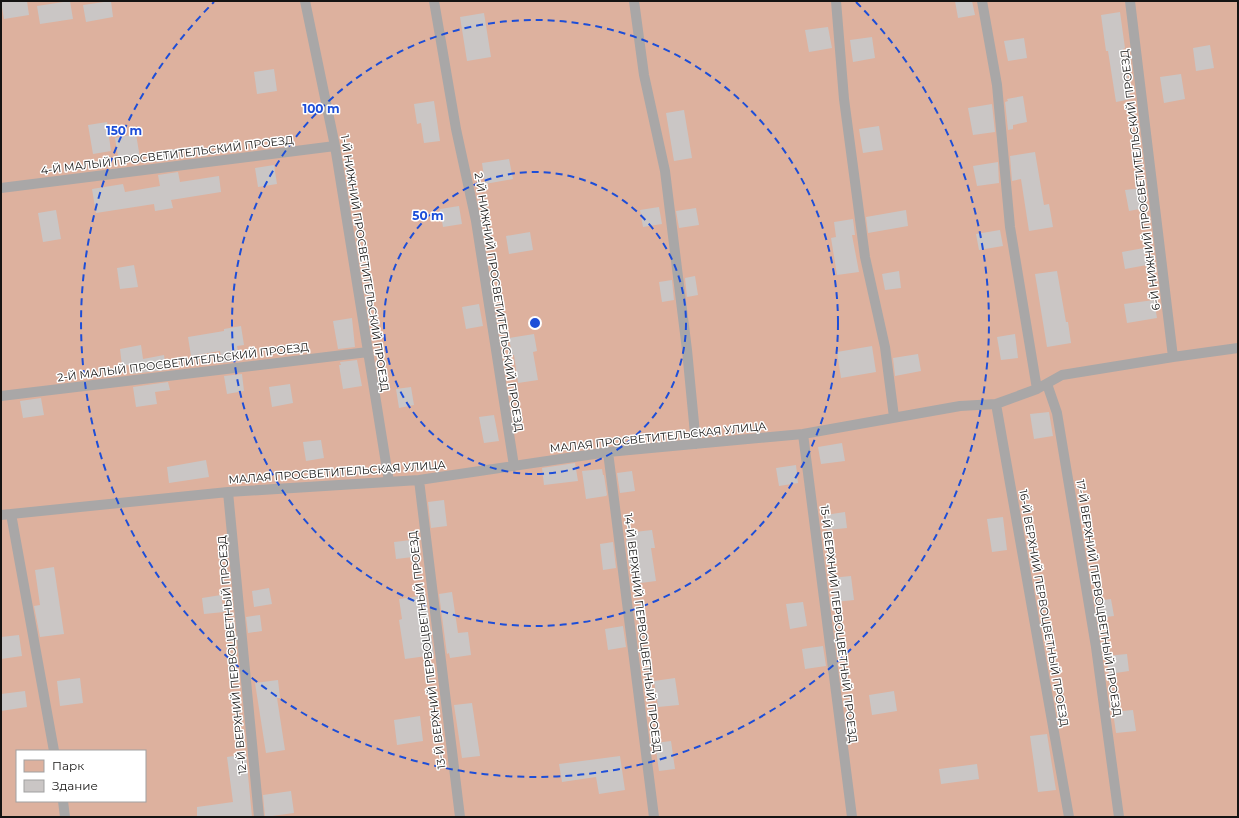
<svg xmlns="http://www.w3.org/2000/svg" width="1239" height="818" font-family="Montserrat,sans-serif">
<rect width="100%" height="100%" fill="#e6e3e1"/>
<path fill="#ddb19e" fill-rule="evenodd" d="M 1,1 L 1238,1 L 1238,817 L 1,817 ZM 17,751 L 145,751 L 145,801 L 17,801 Z"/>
<path fill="#cac6c5" d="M 1,1 L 27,1 L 29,15 L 4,19 Z
M 70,1 L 73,19 L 40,24 L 37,6 Z
M 111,1 L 113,17 L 86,22 L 83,5 Z
M 955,1 L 972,1 L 975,15 L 958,18 Z
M 1120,12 L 1125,48 L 1123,49 L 1131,99 L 1116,102 L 1108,51 L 1106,51 L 1101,15 Z
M 484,13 L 491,57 L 467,61 L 460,17 Z
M 828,27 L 832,48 L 809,52 L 805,30 Z
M 872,37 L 875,58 L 853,62 L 850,40 Z
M 1024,38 L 1027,58 L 1008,61 L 1004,41 Z
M 1210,45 L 1214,68 L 1196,71 L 1193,48 Z
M 274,69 L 277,91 L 257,94 L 254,72 Z
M 1181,74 L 1185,99 L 1164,103 L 1160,77 Z
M 1023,96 L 1027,122 L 1013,125 L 1013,129 L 1008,130 L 1005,102 L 1008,101 L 1007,99 Z
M 434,101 L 440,141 L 424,143 L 421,123 L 417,124 L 414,104 Z
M 992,104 L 995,132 L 973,135 L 968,108 Z
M 684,110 L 692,158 L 674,161 L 666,113 Z
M 107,122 L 111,151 L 93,154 L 88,125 Z
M 879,126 L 883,150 L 863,153 L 859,129 Z
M 136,134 L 140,158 L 119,162 L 115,138 Z
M 175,149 L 176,159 L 156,162 L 155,152 Z
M 1035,152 L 1044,205 L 1049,204 L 1053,227 L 1029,231 L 1021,179 L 1012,181 L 1010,156 Z
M 509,159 L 513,179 L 485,184 L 482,163 Z
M 998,162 L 999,183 L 977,186 L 973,166 Z
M 274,165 L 277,184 L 258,187 L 255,168 Z
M 178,172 L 180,182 L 219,176 L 221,192 L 171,200 L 173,208 L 155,211 L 154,204 L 96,213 L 92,189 L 123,184 L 125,192 L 160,186 L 158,175 Z
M 1142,188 L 1145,208 L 1129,211 L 1125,190 Z
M 459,206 L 462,224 L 443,227 L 440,209 Z
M 659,207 L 662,224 L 643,227 L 640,210 Z
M 696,208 L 699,225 L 679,228 L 676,211 Z
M 56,210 L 61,239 L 43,242 L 38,213 Z
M 906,210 L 908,226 L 868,233 L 866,217 Z
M 853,219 L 855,235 L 852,235 L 859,272 L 837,275 L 831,238 L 836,237 L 834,222 Z
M 1000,230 L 1003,246 L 979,250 L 976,234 Z
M 530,232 L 533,250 L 509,254 L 506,236 Z
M 1144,248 L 1147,265 L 1125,269 L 1122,252 Z
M 134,265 L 138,287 L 120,289 L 117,268 Z
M 899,271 L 901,288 L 885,290 L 882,274 Z
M 1057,271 L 1066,322 L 1068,322 L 1071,343 L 1047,347 L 1035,274 Z
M 695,276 L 698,295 L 687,297 L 685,278 Z
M 672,280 L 674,300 L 662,302 L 659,282 Z
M 1154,300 L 1157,318 L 1127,323 L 1124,304 Z
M 479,304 L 483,326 L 466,329 L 462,307 Z
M 352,318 L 355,347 L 338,349 L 333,321 Z
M 241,326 L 244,345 L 237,346 L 240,361 L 222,363 L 220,351 L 191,356 L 188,337 L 224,331 L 224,329 Z
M 534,334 L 537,351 L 533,352 L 538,380 L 518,383 L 514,355 L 512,355 L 509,338 Z
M 1015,334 L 1018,358 L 1001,360 L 997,337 Z
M 141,345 L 143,359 L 164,355 L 166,370 L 131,374 L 129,365 L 122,366 L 120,349 Z
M 872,346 L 876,372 L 841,378 L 837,352 Z
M 918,354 L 921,371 L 895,376 L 893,358 Z
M 357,360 L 362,386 L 343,389 L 339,365 L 341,365 L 340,362 Z
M 242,374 L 244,391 L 227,394 L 224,376 Z
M 168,382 L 170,390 L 155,392 L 157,404 L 136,407 L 133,387 Z
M 290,384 L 293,403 L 272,407 L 269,387 Z
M 411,387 L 414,405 L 399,408 L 396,389 Z
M 41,398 L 44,415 L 23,418 L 20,401 Z
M 1049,412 L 1053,436 L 1034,439 L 1030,414 Z
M 494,415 L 499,441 L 484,443 L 479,417 Z
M 321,440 L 324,458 L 306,461 L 303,442 Z
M 842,443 L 845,461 L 821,464 L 818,447 Z
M 206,460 L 209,477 L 169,483 L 167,467 Z
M 575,463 L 578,481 L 544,485 L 542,468 Z
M 796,465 L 798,483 L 779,486 L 776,468 Z
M 602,469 L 603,475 L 604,475 L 607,495 L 606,496 L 586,499 L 582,471 Z
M 632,471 L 635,491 L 620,493 L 617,473 Z
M 444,500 L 447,526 L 431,528 L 428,502 Z
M 845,512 L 847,528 L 827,530 L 825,515 Z
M 1003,517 L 1007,550 L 992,552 L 987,519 Z
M 652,530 L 655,548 L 651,548 L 656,581 L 633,584 L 631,566 L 629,566 L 626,540 L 627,540 L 626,533 Z
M 411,540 L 413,557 L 396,559 L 394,542 Z
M 613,542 L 616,568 L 603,570 L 600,544 Z
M 54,567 L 64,634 L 40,637 L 34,606 L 40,605 L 35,570 Z
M 851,576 L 854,600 L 835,602 L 831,578 Z
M 269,588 L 272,604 L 254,607 L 252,591 Z
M 452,592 L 458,633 L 468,632 L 471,655 L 450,658 L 449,653 L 447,654 L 439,594 Z
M 221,595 L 224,612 L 204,614 L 202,598 Z
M 426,595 L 434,655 L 405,659 L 399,620 L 402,619 L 399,599 Z
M 1111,599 L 1114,616 L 1098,618 L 1096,601 Z
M 803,602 L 807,626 L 790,629 L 786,604 Z
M 260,615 L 262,631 L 248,633 L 246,617 Z
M 623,626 L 626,647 L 608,650 L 605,629 Z
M 19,635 L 22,656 L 1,659 L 1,637 Z
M 823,646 L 826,666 L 805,669 L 802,649 Z
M 1127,654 L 1129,671 L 1109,674 L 1106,656 Z
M 80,678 L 83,703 L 60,706 L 57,681 Z
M 675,678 L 679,705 L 658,707 L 654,681 Z
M 278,680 L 280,698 L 277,698 L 285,750 L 266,753 L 255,683 Z
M 25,691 L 27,707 L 1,711 L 1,694 Z
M 894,691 L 897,711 L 872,715 L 869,695 Z
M 472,703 L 480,756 L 462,758 L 454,705 Z
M 1133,710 L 1136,731 L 1116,733 L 1113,712 Z
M 420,716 L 423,741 L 397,745 L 394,720 Z
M 1047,734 L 1056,790 L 1038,792 L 1030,736 Z
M 671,741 L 675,769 L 659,771 L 655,743 Z
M 246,754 L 252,817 L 197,817 L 197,807 L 233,802 L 227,757 Z
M 620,756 L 625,790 L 599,794 L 596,777 L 562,782 L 559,764 Z
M 977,764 L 979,779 L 941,784 L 939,769 Z
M 291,791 L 294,813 L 265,817 L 263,795 Z"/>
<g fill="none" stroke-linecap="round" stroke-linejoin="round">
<path stroke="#a9a7a7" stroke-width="10" d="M 305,1 L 335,146 L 389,482
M 434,1 L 456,129 L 476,221 L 514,466
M 634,1 L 644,75 L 665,171 L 687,350 L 696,444
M 836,1 L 844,99 L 865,257 L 885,347 L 894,417
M 982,1 L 997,85 L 1010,227 L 1037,389
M 1130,1 L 1173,357
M 1,188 L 335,146
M 1047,384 L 1057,413 L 1096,647 L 1119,817
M 1,396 L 368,352
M 996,404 L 1069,817
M 803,434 L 852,817
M 608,452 L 654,817
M 419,480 L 460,817
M 228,492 L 259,817
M 11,514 L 54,751
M 1,515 L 228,492 L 419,480 L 608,452 L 803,434 L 960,406 L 996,404 L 1037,389 L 1062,375 L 1173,357 L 1238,348
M 63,801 L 65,817"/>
</g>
<g fill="none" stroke="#1d4ed8" stroke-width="2" stroke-dasharray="7 5">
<circle cx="535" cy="323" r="151"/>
<circle cx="535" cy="323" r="303"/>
<path d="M856 2A454 454 0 1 1 214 2"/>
</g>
<g text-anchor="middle" stroke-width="3" stroke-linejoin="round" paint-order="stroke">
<g font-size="11" fill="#151413" stroke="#fff">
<text transform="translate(167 155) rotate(-7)" y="4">4-Й МАЛЫЙ ПРОСВЕТИТЕЛЬСКИЙ ПРОЕЗД</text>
<text transform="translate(1140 180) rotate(-97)" y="4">6-Й НИЖНИЙ ПРОСВЕТИТЕЛЬСКИЙ ПРОЕЗД</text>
<text transform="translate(365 263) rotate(81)" y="4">1-Й НИЖНИЙ ПРОСВЕТИТЕЛЬСКИЙ ПРОЕЗД</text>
<text transform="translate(499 302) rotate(81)" y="4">2-Й НИЖНИЙ ПРОСВЕТИТЕЛЬСКИЙ ПРОЕЗД</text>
<text transform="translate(183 362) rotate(-7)" y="4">2-Й МАЛЫЙ ПРОСВЕТИТЕЛЬСКИЙ ПРОЕЗД</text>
<text transform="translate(658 437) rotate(-6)" y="4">МАЛАЯ ПРОСВЕТИТЕЛЬСКАЯ УЛИЦА</text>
<text transform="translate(337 472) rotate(-4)" y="4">МАЛАЯ ПРОСВЕТИТЕЛЬСКАЯ УЛИЦА</text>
<text transform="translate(1099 598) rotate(81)" y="4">17-Й ВЕРХНИЙ ПЕРВОЦВЕТНЫЙ ПРОЕЗД</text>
<text transform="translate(1044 608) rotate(80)" y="4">16-Й ВЕРХНИЙ ПЕРВОЦВЕТНЫЙ ПРОЕЗД</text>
<text transform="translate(839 624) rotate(83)" y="4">15-Й ВЕРХНИЙ ПЕРВОЦВЕТНЫЙ ПРОЕЗД</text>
<text transform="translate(643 633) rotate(83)" y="4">14-Й ВЕРХНИЙ ПЕРВОЦВЕТНЫЙ ПРОЕЗД</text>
<text transform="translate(427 650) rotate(-97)" y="4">13-Й ВЕРХНИЙ ПЕРВОЦВЕТНЫЙ ПРОЕЗД</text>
<text transform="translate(232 655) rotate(-95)" y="4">12-Й ВЕРХНИЙ ПЕРВОЦВЕТНЫЙ ПРОЕЗД</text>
</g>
</g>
<circle cx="535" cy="323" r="6" fill="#1d4ed8" stroke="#fff" stroke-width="2"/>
<g font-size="12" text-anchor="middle" font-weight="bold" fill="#1d4ed8" stroke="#fff" stroke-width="3" stroke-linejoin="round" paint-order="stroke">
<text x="321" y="113">100 m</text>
<text x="124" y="135">150 m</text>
<text x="428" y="220">50 m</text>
</g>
<rect width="1239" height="818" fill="none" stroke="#151413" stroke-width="4"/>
<rect x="16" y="750" width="130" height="52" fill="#ffffff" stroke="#a1a1a1"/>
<rect x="24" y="760" width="20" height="12" fill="#ddb19e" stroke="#a1a1a1"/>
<text x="52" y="770" font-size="12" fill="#151413">Парк</text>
<rect x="24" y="780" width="20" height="12" fill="#cac6c5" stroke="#a1a1a1"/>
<text x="52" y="790" font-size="12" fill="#151413">Здание</text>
</svg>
